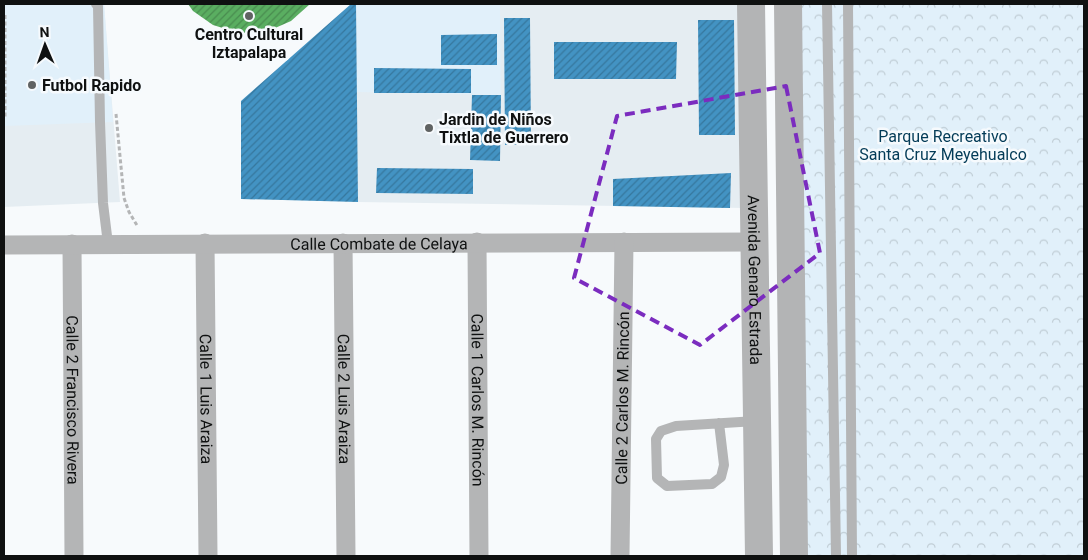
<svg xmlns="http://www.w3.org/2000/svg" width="1088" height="560" font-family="Roboto,sans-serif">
<defs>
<pattern id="forest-crowns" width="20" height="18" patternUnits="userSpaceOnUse" patternTransform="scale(1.25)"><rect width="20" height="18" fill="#e1f0fa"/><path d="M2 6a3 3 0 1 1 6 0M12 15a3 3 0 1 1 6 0" fill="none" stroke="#c0cdd5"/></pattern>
<pattern id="schools-hatch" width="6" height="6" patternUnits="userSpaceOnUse" patternTransform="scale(1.25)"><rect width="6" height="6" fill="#4393c3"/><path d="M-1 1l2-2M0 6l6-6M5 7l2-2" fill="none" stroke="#36779d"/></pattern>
<pattern id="public-hatch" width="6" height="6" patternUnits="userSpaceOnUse" patternTransform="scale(1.25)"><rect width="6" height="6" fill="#5aae61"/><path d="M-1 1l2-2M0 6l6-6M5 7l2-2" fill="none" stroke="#498c4f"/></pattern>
</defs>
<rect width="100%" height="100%" fill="#f7fafc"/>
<path fill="#e5edf2" d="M 4,4 L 104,4 L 120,202 L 4,207 Z
M 356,4 L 740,4 L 744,208 L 358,202 Z"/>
<path fill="#e1f0fa" d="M 4,4 L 104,4 L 113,122 L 4,126 Z
M 356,4 L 500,4 L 501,95 L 357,92 Z"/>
<path fill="url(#forest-crowns)" d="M 800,4 L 1084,4 L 1084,556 L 806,556 Z"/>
<path fill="url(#schools-hatch)" d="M 351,4 L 356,4 L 358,202 L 241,199 L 241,101 Z
M 504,18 L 530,18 L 531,144 L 505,145 Z
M 698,20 L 734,20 L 735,135 L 699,135 Z
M 497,34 L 497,65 L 441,65 L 441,35 Z
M 554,42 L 677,42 L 676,79 L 554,79 Z
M 374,68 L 471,69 L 471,93 L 374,93 Z
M 472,95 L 501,95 L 500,161 L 470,160 Z
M 377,168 L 473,169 L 473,194 L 376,193 Z
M 731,173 L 730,208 L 613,206 L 613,179 Z"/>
<path fill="url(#public-hatch)" d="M 188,4 L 310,4 L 291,21 L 266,32 L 239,33 L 213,25 L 193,11 Z"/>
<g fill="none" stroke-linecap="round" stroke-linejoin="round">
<path stroke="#b4b5b6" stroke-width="3" stroke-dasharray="4 2.5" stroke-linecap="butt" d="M 5,15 L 5,119
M 116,114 L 124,198 L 129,212 L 138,227"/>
<path stroke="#b4b5b6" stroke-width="10" d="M 96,4 L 98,6 L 100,122 L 103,203 L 108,244
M 827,4 L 836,556
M 848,4 L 852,556
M 719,423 L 724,465 L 721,477 L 712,484 L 667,486 L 657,478 L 656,439 L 661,431 L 676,426 L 756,421"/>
<g stroke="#b4b5b6" stroke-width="19">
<path id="s1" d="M 477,242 L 479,556"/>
<path id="s2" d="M 205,243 L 208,556"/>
<path id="s3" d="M 343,243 L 346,556"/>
<path id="s4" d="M 72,244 L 74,556"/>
<path id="s5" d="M 4,245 L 753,242"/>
<path id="s6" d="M 620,556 L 624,242"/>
</g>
<g stroke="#b3b4b5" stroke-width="28">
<path id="s7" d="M 751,4 L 759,556"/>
<path d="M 788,4 L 794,556"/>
</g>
</g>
<path fill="none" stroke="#7b2cbf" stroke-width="4" stroke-dasharray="10 6" stroke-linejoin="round" d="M 786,86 L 820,253 L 700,345 L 574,278 L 617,116 Z"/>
<g fill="#606363" stroke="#f6fafd" stroke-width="2">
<circle cx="249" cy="16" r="5"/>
<circle cx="32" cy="85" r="5"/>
<circle cx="429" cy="128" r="5"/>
</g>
<g text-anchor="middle" stroke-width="5" stroke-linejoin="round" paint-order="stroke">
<g font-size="16" font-weight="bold" fill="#0f1111" stroke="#f6fafd" text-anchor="start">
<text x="249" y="40" text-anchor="middle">Centro Cultural<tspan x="249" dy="18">Iztapalapa</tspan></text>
<text x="42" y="91">Futbol Rapido</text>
<text x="439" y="125">Jardin de Niños<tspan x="439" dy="18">Tixtla de Guerrero</tspan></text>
</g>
<g font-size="16" fill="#033b57" stroke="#f6fafd">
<text x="943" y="142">Parque Recreativo<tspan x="943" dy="18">Santa Cruz Meyehualco</tspan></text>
</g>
<g font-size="16" fill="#0f1111" stroke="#f6fafd">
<text dy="6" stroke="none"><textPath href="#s5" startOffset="375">Calle Combate de Celaya</textPath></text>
<text dy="6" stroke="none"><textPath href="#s7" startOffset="276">Avenida Genaro Estrada</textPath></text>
<text dy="6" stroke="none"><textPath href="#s3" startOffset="156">Calle 2 Luis Araiza</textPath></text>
<text dy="6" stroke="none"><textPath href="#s1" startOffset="158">Calle 1 Carlos M. Rincón</textPath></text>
<text dy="6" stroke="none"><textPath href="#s6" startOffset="158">Calle 2 Carlos M. Rincón</textPath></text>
<text dy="6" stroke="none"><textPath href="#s4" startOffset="156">Calle 2 Francisco Rivera</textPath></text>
<text dy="6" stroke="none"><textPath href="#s2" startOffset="156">Calle 1 Luis Araiza</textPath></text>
</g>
</g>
<rect width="1088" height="560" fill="none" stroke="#0f1111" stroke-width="10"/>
<g transform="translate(45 45) rotate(358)" stroke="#f6fafd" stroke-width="4" paint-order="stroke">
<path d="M0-4L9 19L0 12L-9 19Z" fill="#0f1111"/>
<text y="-8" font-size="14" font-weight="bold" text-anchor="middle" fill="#0f1111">N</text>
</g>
</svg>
